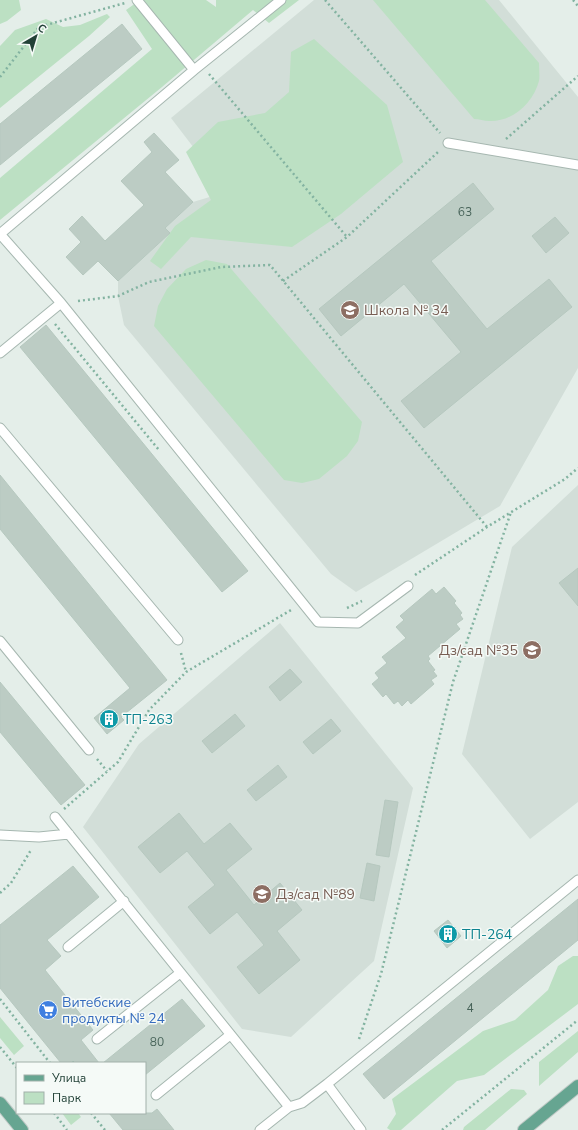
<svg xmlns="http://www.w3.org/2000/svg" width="578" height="1130" font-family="'Nunito Sans',sans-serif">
<rect width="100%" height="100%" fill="#e4eee9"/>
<path fill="#d2ded8" d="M 314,0 L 499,0 L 578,97 L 578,368 L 500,506 L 356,592 L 331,574 L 124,325 L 118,296 L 118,281 L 170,233 L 165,228 L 193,202 L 213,196 L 223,186 L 171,118 Z
M 578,485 L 578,802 L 530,839 L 462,754 L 512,547 Z
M 280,623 L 413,788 L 374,961 L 291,1037 L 242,1029 L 83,827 L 139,744 Z"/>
<path fill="#bce0c3" d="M 0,0 L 19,0 L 21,10 L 7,21 L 0,24 Z
M 140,0 L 206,0 L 216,7 L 216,0 L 299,0 L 269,23 L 253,10 L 162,87 L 0,220 L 0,178 L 152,49 L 126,10 Z
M 373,0 L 485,0 L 539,63 C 539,69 540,76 539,81 C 533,103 513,122 489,121 C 484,121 479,119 474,119 Z
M 107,14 L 110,17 L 89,36 L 0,108 L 0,46 L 15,30 L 46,19 L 63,27 L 80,25 Z
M 314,39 L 387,105 L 403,162 L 341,214 L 292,247 L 191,237 L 161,269 L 150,261 L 175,226 L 211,200 L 186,152 L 218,122 L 265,113 L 289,92 L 291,52 Z
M 206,260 L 227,264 L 362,422 L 358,441 L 347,456 L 319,479 L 302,483 L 284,480 L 154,326 L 158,306 L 167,289 L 186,269 Z
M 573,956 L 578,956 L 578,1004 L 484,1075 L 457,1081 L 401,1130 L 390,1130 L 387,1128 L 396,1114 L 392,1099 L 483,1031 L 515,1020 L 548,990 L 558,966 Z
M 0,1017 L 24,1046 L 14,1055 L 0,1038 Z
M 578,1031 L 578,1052 L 539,1086 L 539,1062 Z
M 511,1089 L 524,1090 L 527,1094 L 485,1130 L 463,1130 L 464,1127 Z
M 62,1113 L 78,1113 L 81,1117 L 71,1125 Z"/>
<path fill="#bcccc4" stroke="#b6c8bf" d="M 122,24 L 142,49 L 0,165 L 0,124 Z
M 154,133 L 179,160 L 165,172 L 193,202 L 165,228 L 170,233 L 118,281 L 98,261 L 83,275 L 66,257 L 81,242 L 69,229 L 82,216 L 105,241 L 144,205 L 121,181 L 152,152 L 144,142 Z
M 473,183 L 494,209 L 431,261 L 487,329 L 549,279 L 572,307 L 424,428 L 401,401 L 461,352 L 404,284 L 341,336 L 319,309 Z
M 555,217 L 569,233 L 546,253 L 532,236 Z
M 46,325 L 248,571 L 222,592 L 20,347 Z
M 0,475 L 167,680 L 121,717 L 124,720 L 107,734 L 94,718 L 130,688 L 0,529 Z
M 578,568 L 578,606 L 559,583 Z
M 444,587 L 456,601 L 454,603 L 462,613 L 460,615 L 463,619 L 456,624 L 460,629 L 428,656 L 430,659 L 428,661 L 435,670 L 433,671 L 437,676 L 431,680 L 434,684 L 411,704 L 408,700 L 402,706 L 398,701 L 394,704 L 386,694 L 383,697 L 372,684 L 379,678 L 375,673 L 387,663 L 382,657 L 406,638 L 396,627 L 404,620 L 400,616 L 432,589 L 436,594 Z
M 290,669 L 302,682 L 280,701 L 269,687 Z
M 0,682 L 85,785 L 61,805 L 0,732 Z
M 235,714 L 245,726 L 212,753 L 202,741 Z
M 331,719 L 341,731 L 313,754 L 303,742 Z
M 278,765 L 287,777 L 256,801 L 247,790 Z
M 385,800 L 398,802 L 389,857 L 376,855 Z
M 179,813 L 204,844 L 230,823 L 252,849 L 226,870 L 254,905 L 280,883 L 302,910 L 277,931 L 300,960 L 259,994 L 237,967 L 264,945 L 237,912 L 210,934 L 188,907 L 215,885 L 187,851 L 160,873 L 138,847 Z
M 367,863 L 380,866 L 374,901 L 360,898 Z
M 73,866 L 99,897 L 47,940 L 61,956 L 45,970 L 93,1030 L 81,1040 L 99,1063 L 61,1063 L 0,988 L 0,925 Z
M 578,899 L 578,940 L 384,1099 L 363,1074 Z
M 448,920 L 461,936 L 447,948 L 434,931 Z
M 182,999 L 205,1026 L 145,1075 L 145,1063 L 103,1063 Z
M 157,1109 L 174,1130 L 123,1130 L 109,1113 L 152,1113 Z"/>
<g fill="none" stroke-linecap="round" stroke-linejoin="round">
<defs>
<path id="service" d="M 137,0 L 194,70
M 448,143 L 578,165
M 0,234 L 194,70 L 281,0
M 0,234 L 61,303
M 0,353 L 61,303 L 318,622 L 358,623 L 408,586
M 0,428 L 178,640
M 0,641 L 89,750
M 55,817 L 289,1107 L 302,1103 L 327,1084 L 578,880
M 0,835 L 39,837 L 69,834
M 68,947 L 124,901
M 97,1039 L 180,973
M 327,1084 L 361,1130
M 156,1095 L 230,1035
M 260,1130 L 289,1107"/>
<path id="primary" d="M 0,1103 L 22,1130
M 524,1130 L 578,1086"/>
</defs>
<use href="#service" stroke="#a6b7b0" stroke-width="11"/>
<use href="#primary" stroke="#c1cac7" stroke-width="14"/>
<path stroke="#83b3a1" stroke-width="2.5" stroke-dasharray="2 3" stroke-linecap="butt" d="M 325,0 L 440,133
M 573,0 L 578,6
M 209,74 L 347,237
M 0,77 L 39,27 L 125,3
M 506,139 L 578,76
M 283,281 L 347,237 L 438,152
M 78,301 L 118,296 L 149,282 L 221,267 L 270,265 L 487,527
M 55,324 L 159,450
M 415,575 L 487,527 L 565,479 L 578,468
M 347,608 L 362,601
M 181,653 L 186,672
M 97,759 L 107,771
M 64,809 L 118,762 L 149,710 L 186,672 L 291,610
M 0,893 L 11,883 L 31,850
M 0,999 L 50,1063
M 359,1039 L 381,974 L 453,682 L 511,512
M 0,1047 L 17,1068
M 73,1063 L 74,1062
M 54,1113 L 67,1130
M 91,1113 L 105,1130
M 442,1130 L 578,1020"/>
<use href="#service" stroke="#fff" stroke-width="9"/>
<use href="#primary" stroke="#66a591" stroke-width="12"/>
</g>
<defs>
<symbol id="school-disc" viewBox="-11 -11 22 22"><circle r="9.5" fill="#8d6e63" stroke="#f5faf7"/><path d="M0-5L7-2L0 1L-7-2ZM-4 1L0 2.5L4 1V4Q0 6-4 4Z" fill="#fff"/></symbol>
<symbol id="building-disc" viewBox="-11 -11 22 22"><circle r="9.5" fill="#0f9aa8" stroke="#f5faf7"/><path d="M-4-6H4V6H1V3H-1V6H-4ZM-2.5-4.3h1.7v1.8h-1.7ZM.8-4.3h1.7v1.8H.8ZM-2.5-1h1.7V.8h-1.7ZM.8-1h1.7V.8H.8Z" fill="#fff"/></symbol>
<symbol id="supermarket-disc" viewBox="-11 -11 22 22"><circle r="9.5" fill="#3f7fe0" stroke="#f5faf7"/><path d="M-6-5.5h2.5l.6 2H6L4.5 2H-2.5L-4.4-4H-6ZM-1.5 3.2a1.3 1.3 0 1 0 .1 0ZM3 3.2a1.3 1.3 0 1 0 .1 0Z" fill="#fff"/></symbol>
</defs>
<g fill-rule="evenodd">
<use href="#school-disc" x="339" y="299" width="22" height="22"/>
<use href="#school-disc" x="521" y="639" width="22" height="22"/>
<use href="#building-disc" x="98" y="708" width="22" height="22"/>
<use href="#school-disc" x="251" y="883" width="22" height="22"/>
<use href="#building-disc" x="437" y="923" width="22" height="22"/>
<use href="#supermarket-disc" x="37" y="999" width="22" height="22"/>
</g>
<g text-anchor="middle" stroke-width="3" stroke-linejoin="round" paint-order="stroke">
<g font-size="12" fill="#48645a">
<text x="465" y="216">63</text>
<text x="470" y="1012">4</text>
<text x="157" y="1046">80</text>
</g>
<g font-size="14" fill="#785e54" stroke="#f5faf7" text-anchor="start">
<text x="364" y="315">Школа № 34</text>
<text x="518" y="655" text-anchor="end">Дз/сад №35</text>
<text x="276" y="899">Дз/сад №89</text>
</g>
<g font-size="14" fill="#0d838f" stroke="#f5faf7" text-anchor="start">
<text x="123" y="724">ТП-263</text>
<text x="462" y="939">ТП-264</text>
</g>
<g font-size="14" fill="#366cbe" stroke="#f5faf7" text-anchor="start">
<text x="62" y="1007">Витебские<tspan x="62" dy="16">продукты № 24</tspan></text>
</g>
</g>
<rect x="16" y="1062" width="130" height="52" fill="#f5faf7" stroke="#a1b0aa"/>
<rect x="24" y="1075" width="20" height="6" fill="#66a591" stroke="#a1b0aa"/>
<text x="52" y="1082" font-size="12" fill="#224137">Улица</text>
<rect x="24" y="1092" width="20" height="12" fill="#bce0c3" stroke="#a1b0aa"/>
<text x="52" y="1102" font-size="12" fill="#224137">Парк</text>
<g transform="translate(36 36) rotate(38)" stroke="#f5faf7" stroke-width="3" paint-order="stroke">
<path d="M0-3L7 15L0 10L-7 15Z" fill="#224137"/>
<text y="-6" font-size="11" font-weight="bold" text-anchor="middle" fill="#224137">С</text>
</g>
</svg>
